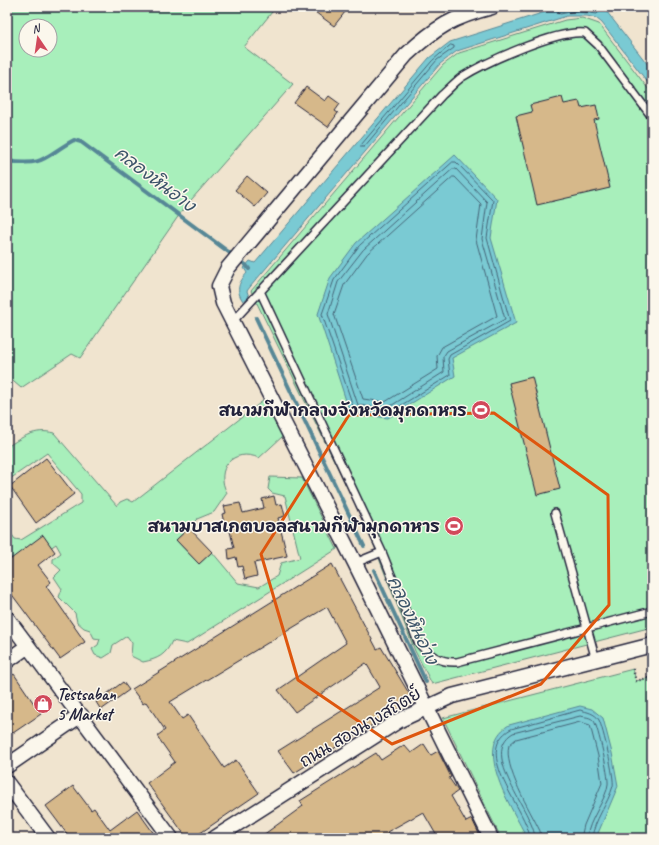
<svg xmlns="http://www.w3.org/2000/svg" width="659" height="845" font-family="Caveat,'Playpen Sans Thai',sans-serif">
<rect width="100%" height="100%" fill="#f0e4cf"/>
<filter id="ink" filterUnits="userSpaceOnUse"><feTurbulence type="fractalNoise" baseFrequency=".025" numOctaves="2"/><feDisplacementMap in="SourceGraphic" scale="8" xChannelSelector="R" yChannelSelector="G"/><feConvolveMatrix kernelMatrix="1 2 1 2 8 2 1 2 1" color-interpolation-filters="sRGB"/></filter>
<g filter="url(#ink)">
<path fill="#a8efbb" stroke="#65887b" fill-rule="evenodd" d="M 7,7 L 276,7 L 244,47 L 293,84 L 184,208 L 80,358 L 72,354 L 21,388 L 7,376 ZM 26,26 L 50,26 L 50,50 L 26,50 Z
M 582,18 L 599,24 L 652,94 L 652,627 L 432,684 L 415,651 L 368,530 L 251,291 L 443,65 L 459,53 L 565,20 Z
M 264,400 L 283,436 L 259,458 C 233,447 214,469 227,493 L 214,512 L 197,519 L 176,540 L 199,564 L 212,552 L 238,583 L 259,587 L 277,576 L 281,563 L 300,558 L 285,496 L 272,493 L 268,489 L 270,477 L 302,478 L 337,549 L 187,644 L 172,641 C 166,655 158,659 143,662 L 131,656 L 132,643 L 127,636 L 113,645 L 111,653 L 103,658 L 95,655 L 92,649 L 98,645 L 100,639 L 94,638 L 90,630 L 84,628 L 77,622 L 75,613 L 59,597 L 62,589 L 54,577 L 61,570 L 53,563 L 53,559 L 61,553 L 56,544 L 20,569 L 7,552 L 7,528 L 15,539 L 21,540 L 81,503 L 81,494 L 47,453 L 7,481 L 7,447 C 22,437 35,428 54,433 L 117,506 L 120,502 L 127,499 L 133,502 Z
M 633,669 L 636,681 L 652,677 L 652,838 L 501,838 L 443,718 Z"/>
<path fill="#7acad3" stroke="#578796" d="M 561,7 L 599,7 L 607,12 L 652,70 L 652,88 L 602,23 L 596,18 L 587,16 L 567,16 L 457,51 L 440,64 L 250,287 L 247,291 L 249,297 L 243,301 C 235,290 239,282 247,273 L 244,268 L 250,261 L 255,263 L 429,58 L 450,42 Z
M 455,155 L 497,199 L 491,238 L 516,323 L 452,358 L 455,376 L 388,418 L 350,413 L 318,314 L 330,278 L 356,243 Z
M 580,706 L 592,709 L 603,718 L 612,753 L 618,786 L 596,838 L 527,838 C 513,809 471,748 509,725 Z"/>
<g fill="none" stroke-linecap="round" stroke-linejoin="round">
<path stroke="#456578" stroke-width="1" d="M 559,7 L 558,12 L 560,14 L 576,11 L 597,14 L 599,12 L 598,7
M 451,45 L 454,46 L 454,48 L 437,60 L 364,147 L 361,147 L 361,145 L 432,61 Z
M 453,162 L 456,162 L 493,200 L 487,238 L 510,321 L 450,355 L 448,359 L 450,375 L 387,414 L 354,409 L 322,314 L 334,280 L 359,246 Z
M 453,169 L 456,169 L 487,202 L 482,239 L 505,319 L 447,351 L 443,357 L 444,372 L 386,409 L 358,405 L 328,314 L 338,282 L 363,250 Z
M 453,177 L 455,177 L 481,204 L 476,240 L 497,316 L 442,347 L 437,356 L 438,369 L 385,402 L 363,399 L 334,314 L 344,285 L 367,254 Z
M 530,838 C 527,809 470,752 511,729 L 580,710 C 587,712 595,713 599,720 C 603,728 615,779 613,786 C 608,804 594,820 592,838
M 535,838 C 534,812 478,754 513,733 L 580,716 C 585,717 591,717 594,721 C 598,727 609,776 608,784 C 607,799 588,820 587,838
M 541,838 L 540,831 C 530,810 503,767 509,745 L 516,739 L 580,722 L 590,725 L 598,756 L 602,783 L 584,825 L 581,838"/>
<path stroke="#578796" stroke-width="4" d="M 7,161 C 46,167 44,156 74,140 L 81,142 L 246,265 L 249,269
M 256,318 L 364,546
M 374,570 L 426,682"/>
</g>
<path fill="#d6b88a" stroke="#22223b" d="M 308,7 L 349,7 L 334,26 Z
M 306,87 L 325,101 L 329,96 L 340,104 L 335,111 L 338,113 L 328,127 L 294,103 Z
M 562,97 L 564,104 L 579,101 L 581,108 L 596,105 L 599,119 L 594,120 L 610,188 L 537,205 L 516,116 L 532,112 L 530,105 Z
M 247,176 L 267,193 L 255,207 L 235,190 Z
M 532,377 L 560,489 L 537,495 L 509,383 Z
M 46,458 L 74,494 L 36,523 L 10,486 Z
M 274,496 L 276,505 L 282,504 L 285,516 L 278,518 L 287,556 L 254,563 L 257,576 L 245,579 L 242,566 L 238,567 L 236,557 L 229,559 L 228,549 L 234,548 L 229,527 L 225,528 L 222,514 L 226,513 L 224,506 L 240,503 L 243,513 L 264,508 L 262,499 Z
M 189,528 L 212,552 L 199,564 L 176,540 Z
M 43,535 L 55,552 L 38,565 L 51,582 L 46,586 L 85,642 L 60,659 L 7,588 L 7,562 Z
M 332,564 L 377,649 L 381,647 L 413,700 L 294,773 L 278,751 L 380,687 L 366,663 L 295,712 L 278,690 L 346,643 L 327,607 L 170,702 L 182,719 L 188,715 L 224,768 L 236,760 L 259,793 L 193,838 L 187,838 L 147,783 L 175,762 L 157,736 L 165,730 L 146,702 L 143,704 L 132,689 Z
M 14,674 L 41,714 L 13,733 L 7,727 L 7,679 Z
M 123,682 L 129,690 L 101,710 L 96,702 Z
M 424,744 L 431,755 L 438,751 L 451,777 L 449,778 L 458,791 L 451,796 L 466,822 L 472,819 L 480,836 L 477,838 L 438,838 L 423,812 L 387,832 L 392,838 L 259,838 L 303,806 L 300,801 L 376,753 L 381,760 L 404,745 L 411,753 Z
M 73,786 L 91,810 L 94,808 L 110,830 L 137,810 L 157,838 L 70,838 L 46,806 Z"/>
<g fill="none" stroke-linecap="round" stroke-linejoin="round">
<defs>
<path id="service" d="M 260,291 L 382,552 L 418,642 C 428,655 440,663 457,662 L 652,611
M 232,322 L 442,95 C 449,89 455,82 462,77 C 486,62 558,29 585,33 L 598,45 L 652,117
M 555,513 L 596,660
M 355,563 L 382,552"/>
<path id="minor" d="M 7,618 L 171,838
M 7,661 L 28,646
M 7,766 L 81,715
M 7,783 L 48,838
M 215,838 L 398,721 L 452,696 L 652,645
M 491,838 L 355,563 L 223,303 L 219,286 L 228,268 L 406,55 C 436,27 453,17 492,7"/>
</defs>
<use href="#service" stroke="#22223b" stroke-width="10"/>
<use href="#minor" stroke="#22223b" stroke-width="17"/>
<path stroke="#22223b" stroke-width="2.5" stroke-dasharray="1 3" stroke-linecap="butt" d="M 633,669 L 636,681 L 652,677"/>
<use href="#service" stroke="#fbf7ec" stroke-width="7"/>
<use href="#minor" stroke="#fbf7ec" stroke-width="14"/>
</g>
</g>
<path fill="none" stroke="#de560e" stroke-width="3" stroke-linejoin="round" d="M 494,413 L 608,495 L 609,605 L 541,684 L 392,744 L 298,680 L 261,554 L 349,415 Z"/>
<defs>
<symbol id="stadium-disc" viewBox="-11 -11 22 22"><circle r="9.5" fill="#d1495b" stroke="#fbf7ec"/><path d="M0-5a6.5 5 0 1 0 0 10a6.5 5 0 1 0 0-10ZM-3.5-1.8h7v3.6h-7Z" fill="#fff"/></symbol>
<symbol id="shop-disc" viewBox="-11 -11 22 22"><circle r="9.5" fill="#d1495b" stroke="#fbf7ec"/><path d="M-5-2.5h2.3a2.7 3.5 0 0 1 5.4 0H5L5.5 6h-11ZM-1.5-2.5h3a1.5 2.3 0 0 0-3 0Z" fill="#fff"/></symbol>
</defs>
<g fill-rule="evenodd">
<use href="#stadium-disc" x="470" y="399" width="22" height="22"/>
<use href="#stadium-disc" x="443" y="515" width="22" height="22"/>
<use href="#shop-disc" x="32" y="693" width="22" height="22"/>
</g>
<g text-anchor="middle" stroke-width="3" stroke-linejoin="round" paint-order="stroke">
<g font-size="17" font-weight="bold" fill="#22223b" stroke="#fbf7ec" text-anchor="end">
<text x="467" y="416">สนามกีฬากลางจังหวัดมุกดาหาร</text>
<text x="440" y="532">สนามบาสเกตบอลสนามกีฬามุกดาหาร</text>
<text x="57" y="700" text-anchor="start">Testsaban<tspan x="57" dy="20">5 Market</tspan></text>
</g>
<g font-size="17" fill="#22223b" stroke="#fbf7ec">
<text transform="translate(360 727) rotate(-31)" y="6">ถนน สองนางสถิตย์</text>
</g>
<g font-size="18" font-style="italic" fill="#3c5469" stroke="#fbf7ec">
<text transform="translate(155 179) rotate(37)" y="6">คลองหินอ่าง</text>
<text transform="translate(413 620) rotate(65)" y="6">คลองหินอ่าง</text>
</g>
</g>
<rect width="659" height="845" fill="none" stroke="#fbf7ec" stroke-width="24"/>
<rect x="12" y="12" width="635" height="821" fill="none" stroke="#22223b" stroke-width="1.5" filter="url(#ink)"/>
<g transform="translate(38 38) rotate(347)"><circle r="19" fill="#fbf7ec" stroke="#a4a2a5"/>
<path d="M0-3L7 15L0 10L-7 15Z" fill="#d1495b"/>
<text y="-6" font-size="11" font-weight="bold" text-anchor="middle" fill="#22223b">N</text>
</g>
</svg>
